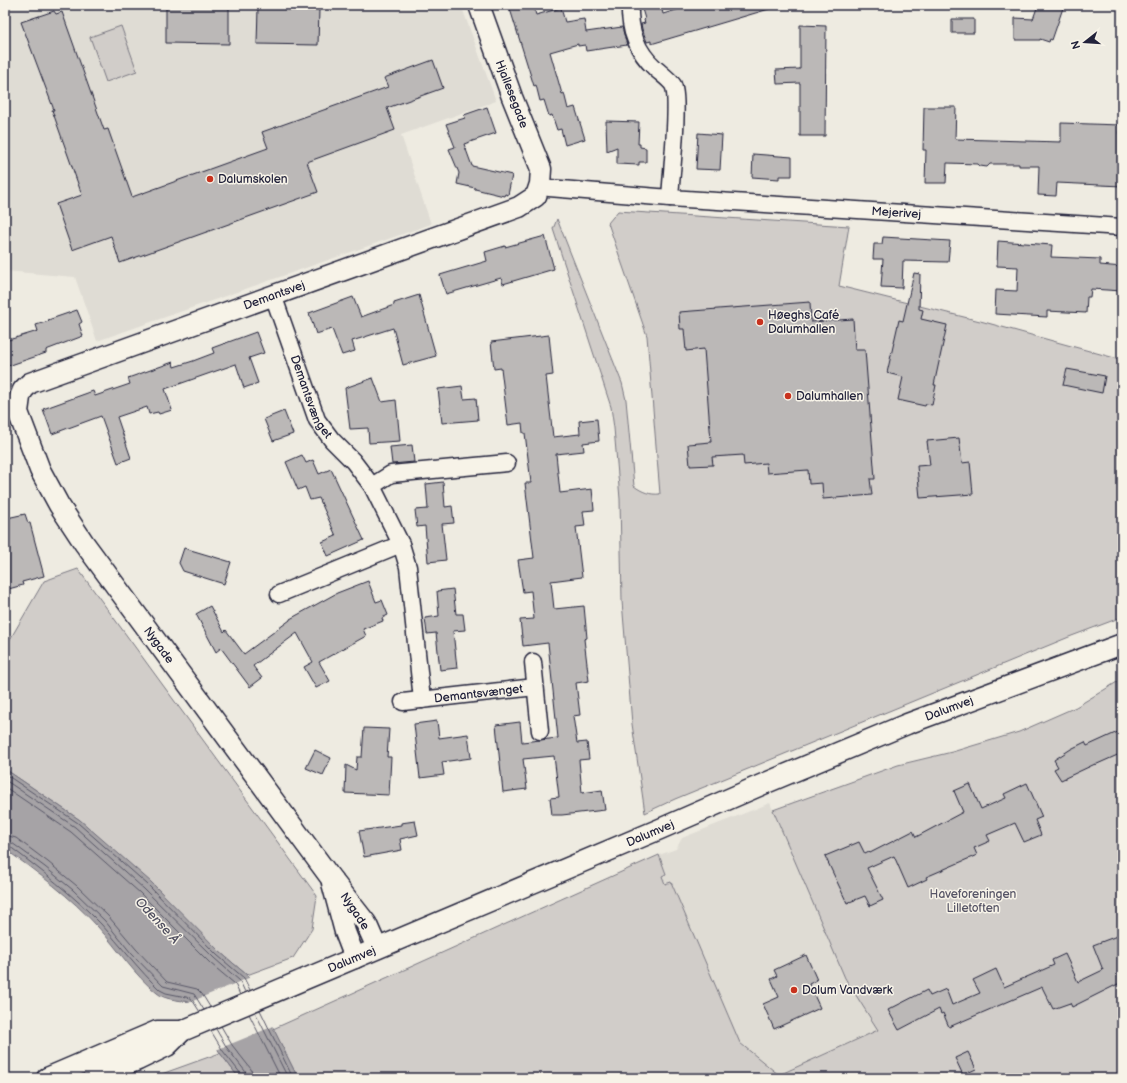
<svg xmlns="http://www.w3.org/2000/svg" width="1127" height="1083" font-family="'Balsamiq Sans',sans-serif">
<rect width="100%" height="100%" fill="#eeebe1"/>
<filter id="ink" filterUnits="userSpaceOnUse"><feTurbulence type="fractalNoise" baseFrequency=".025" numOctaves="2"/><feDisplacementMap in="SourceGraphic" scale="8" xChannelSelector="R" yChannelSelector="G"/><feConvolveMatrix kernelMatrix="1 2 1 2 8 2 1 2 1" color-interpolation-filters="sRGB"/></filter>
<g filter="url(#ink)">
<path fill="#dfdcd4" d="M 5,5 L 461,5 L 496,101 L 401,135 L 431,224 L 97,341 L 75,277 L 5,271 Z
M 770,803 L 845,978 L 878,1030 L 778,1075 L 740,1043 L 671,882 L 665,884 L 662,876 L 666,874 L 659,855 L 676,849 L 682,838 Z"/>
<path fill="#d1cdc9" stroke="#7a7882" d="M 121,26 L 137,71 L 106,82 L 90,37 Z
M 618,211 L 849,226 L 839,286 L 984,322 L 1122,360 L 1122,617 L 1069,637 L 675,799 L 645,813 L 632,724 L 622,601 L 620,499 L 614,428 L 611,407 L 553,229 L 557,219 L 622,383 L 626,400 L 634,486 C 642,492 650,495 660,494 L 647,336 L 608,223 Z
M 78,569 L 317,896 L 312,929 L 293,958 L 247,975 L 220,952 L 80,820 L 5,769 L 5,648 L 44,581 Z
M 1122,679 L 1122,1078 L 298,1078 L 273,1029 L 659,855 L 666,874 L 662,876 L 665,884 L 671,882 L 740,1043 L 779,1075 L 878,1030 L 845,978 L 773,810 L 898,765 L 952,752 L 1019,732 L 1076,707 Z
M 220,1053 L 239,1078 L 157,1078 L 156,1076 Z"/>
<path fill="#a6a3a6" stroke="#716f7b" d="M 5,769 L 80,820 L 151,882 L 220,952 L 247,975 L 298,1078 L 239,1078 L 220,1053 L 189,1002 C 179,1000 165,1000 157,993 C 134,975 118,949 98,927 C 71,897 38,873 5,849 Z"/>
<path fill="#eeebe1" d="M 251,977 L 274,1026 L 216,1050 L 188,1003 Z"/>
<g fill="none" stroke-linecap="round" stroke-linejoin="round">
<path stroke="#575666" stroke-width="1" d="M 5,774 L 78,823 L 148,885 L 217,955 L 244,978 L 250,990
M 5,780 L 75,827 L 144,889 L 214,958 L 240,981 L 245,992
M 5,787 L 71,832 L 140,893 L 210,963 L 235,984 L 240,995
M 5,835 L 16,838 L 48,862 L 77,886 L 109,917 L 136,949 L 167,982 L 197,989 L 202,994 L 210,1007
M 5,841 L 12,843 L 45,867 L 73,890 L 105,921 L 131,953 L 163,986 L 194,994 L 204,1010
M 5,846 L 9,846 C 41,870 73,895 101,924 C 121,946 139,970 160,990 L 166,993 L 191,998 L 200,1012
M 260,1010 L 293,1078
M 255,1012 L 288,1078
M 249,1014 L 281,1078
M 221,1026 L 232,1045 L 251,1069 L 253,1078
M 216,1029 L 227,1048 L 245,1071 L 247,1078
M 211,1031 L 223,1051 L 241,1074 L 241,1078"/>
</g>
<path fill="#bbb8b7" stroke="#22223b" d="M 166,5 L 212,5 L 212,6 L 229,6 L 229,44 L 166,43 Z
M 524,5 L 533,5 L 536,15 L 561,8 L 565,22 L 584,19 L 586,32 L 622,27 L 627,45 L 586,51 L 585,45 L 578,46 L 578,44 L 550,52 L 562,94 L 564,93 L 568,109 L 575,107 L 585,139 L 565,145 L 561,129 L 557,130 L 552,115 L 549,116 L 544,100 L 540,101 L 536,85 L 534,86 L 510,9 Z
M 656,5 L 661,5 L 663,14 L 693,5 L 768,5 L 769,9 L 651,44 L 651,41 L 647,42 L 642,29 L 641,24 L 645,23 L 644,20 L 645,19 L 642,9 Z
M 1038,5 L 1064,5 L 1052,40 L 1050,39 L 1049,42 L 1040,39 L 1040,40 L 1015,40 L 1015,18 L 1033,19 Z
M 258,8 L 319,9 L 318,45 L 257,44 Z
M 54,11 L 56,14 L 62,12 L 104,130 L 108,129 L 132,197 L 268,148 L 262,132 L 388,87 L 384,78 L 433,60 L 443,88 L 387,108 L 395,130 L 307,162 L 318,192 L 120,263 L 111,236 L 72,250 L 56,204 L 82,195 L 52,110 L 54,110 L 21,22 Z
M 952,19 L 974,19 L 974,33 L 952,33 Z
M 800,25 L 826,26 L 825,136 L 800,136 L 800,83 L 777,84 L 776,70 L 800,69 Z
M 487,107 L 496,133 L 464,144 L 472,166 L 512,175 L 508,195 L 505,194 L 504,196 L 475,189 L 475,188 L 457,184 L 459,173 L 449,149 L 455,147 L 446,124 L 465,118 L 464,115 Z
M 924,107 L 956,107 L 955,139 L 1061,142 L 1061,123 L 1120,125 L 1120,139 L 1122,140 L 1122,186 L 1057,183 L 1056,196 L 1038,195 L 1039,166 L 1019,166 L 1019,164 L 990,164 L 987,167 L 980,166 L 978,164 L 947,163 L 946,183 L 925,183 L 926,150 L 923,150 Z
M 606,121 L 639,122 L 638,144 L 640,144 L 640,147 L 646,148 L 646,162 L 639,162 L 639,165 L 617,164 L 617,147 L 607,151 Z
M 698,133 L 722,135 L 720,170 L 696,169 Z
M 753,154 L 792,157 L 792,176 L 779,176 L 779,179 L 752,177 Z
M 545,236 L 554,269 L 503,284 L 501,278 L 446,294 L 440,275 L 487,261 L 485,252 L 505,246 L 505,247 Z
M 883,237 L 950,241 L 948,262 L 903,261 L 902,288 L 881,287 L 883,259 L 873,259 L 874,244 L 882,244 Z
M 998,241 L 1052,245 L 1051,257 L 1100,259 L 1100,265 L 1122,267 L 1122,291 L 1091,289 L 1090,297 L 1087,297 L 1086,313 L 1047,311 L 1047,317 L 995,314 L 996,290 L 1017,291 L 1018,267 L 997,266 Z
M 914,273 L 920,274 L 919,309 L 923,310 L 921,319 L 947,325 L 934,385 L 936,385 L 932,405 L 926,404 L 925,406 L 898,400 L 903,377 L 887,373 L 899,320 L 903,321 Z
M 419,295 L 436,356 L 403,365 L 393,328 L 352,341 L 355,351 L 342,355 L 332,329 L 316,334 L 309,313 L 353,297 L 361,317 L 394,305 L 394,303 Z
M 810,302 L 811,322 L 853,319 L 855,350 L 865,350 L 875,479 L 870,479 L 872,495 L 823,499 L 822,483 L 809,484 L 808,470 L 767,473 L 766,463 L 744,465 L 743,455 L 712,457 L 713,465 L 690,466 L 688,444 L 711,442 L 704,349 L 686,351 L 684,329 L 680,329 L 679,312 Z
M 77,310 L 82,322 L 79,324 L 83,336 L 46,350 L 46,353 L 5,367 L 5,341 L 38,331 L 36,325 L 49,321 L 48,320 Z
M 256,332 L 264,353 L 249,358 L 258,383 L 244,388 L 236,364 L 165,389 L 172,410 L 159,414 L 158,412 L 149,414 L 147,407 L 117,417 L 131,458 L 118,463 L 101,416 L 52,434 L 43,409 L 93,391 L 95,396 L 130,384 L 128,378 L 173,362 L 174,367 L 193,361 L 214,353 L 212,348 Z
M 549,335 L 553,375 L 546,376 L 553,437 L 580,434 L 579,421 L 597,419 L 599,441 L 583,443 L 584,451 L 556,454 L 560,493 L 592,489 L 594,510 L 583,511 L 585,526 L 576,527 L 582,577 L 551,581 L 554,609 L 584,606 L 587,638 L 584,639 L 589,681 L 576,683 L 580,715 L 573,716 L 577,743 L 587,742 L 589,759 L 579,760 L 582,793 L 602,790 L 605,810 L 562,815 L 552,815 L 550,798 L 559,797 L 554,756 L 523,759 L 527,789 L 503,792 L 496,725 L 520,722 L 522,742 L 558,738 L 548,643 L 523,646 L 520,620 L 534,619 L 531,591 L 523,592 L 518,560 L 534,558 L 525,483 L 531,483 L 525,433 L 523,433 L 522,423 L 508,425 L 501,368 L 494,369 L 491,342 Z
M 1067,369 L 1105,376 L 1102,393 L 1063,385 Z
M 373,378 L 382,402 L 396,400 L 400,441 L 369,443 L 368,428 L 350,429 L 345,388 Z
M 462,386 L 464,399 L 476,398 L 478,420 L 442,423 L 438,389 Z
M 284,411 L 293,434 L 273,441 L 264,419 Z
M 959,438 L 962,463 L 970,462 L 973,494 L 920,498 L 917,466 L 930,465 L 927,441 Z
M 412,445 L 414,462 L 392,464 L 390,447 Z
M 302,455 L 306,463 L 313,460 L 319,474 L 331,469 L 364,540 L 328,556 L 322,542 L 336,536 L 319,498 L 310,500 L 305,487 L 298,490 L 286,462 Z
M 443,482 L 445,507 L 452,506 L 454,523 L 442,524 L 446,560 L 428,562 L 425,526 L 417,527 L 415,510 L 428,509 L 426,484 Z
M 25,514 L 28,523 L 30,523 L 44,576 L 22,582 L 23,585 L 5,590 L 5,525 L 8,524 L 7,518 Z
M 184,548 L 231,562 L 224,584 L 183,571 L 179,563 Z
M 368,581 L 376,602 L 382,600 L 388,615 L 382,618 L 383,621 L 363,629 L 366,636 L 319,662 L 330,681 L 316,688 L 304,667 L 313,662 L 297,633 L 253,666 L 262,678 L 250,687 L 221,648 L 216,652 L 196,614 L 210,606 L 224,632 L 226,630 L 244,654 L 290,620 L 290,619 L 337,593 Z
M 453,589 L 456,614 L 463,614 L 465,630 L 453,631 L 457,668 L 440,670 L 436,633 L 427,634 L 425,618 L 439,616 L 437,591 Z
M 437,721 L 439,738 L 468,734 L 471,758 L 442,762 L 444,775 L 420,778 L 414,724 Z
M 364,728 L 389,729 L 387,757 L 391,757 L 389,795 L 345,793 L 346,765 L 356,770 L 357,757 L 362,757 Z
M 1122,730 L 1122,753 L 1095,765 L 1095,764 L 1061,780 L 1054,769 L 1058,767 L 1054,760 L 1071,749 L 1085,742 L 1087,746 Z
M 315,750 L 331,758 L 323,775 L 306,768 Z
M 1027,783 L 1042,817 L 1035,820 L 1041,835 L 1024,842 L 1015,823 L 987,835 L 990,841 L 974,848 L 977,855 L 926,877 L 927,879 L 908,888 L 894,856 L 867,868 L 883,900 L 870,906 L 865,896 L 847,903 L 825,856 L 859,842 L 865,854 L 869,852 L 870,853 L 913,831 L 916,837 L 963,812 L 954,791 L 970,784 L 981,809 L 1006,798 L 1004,794 Z
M 415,821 L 418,835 L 400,839 L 402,850 L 364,857 L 359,831 L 401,825 L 401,823 Z
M 1117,936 L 1122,950 L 1122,982 L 1072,1007 L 1070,1003 L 1053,1009 L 1042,987 L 949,1027 L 943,1013 L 941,1014 L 939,1009 L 899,1030 L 888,1010 L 927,990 L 930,996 L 946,989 L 952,1005 L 980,993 L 973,980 L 996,969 L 1004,987 L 1054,965 L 1052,960 L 1065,954 L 1078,982 L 1103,970 L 1093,945 Z
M 806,955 L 817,980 L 809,984 L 820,1008 L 774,1029 L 763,1004 L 779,997 L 771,979 L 777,976 L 774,970 Z
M 968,1052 L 976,1069 L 963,1075 L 955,1058 Z"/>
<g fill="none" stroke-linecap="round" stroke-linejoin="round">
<defs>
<g id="minor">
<path d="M 630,5 C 629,29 637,52 655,68 C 660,73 669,79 673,85 C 680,99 671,178 670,198"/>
<path id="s1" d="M 540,184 L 549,188 L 670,198 L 1122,227"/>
<path id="s2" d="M 273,295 L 317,420 L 332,440 L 353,461 L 372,486 L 401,544 L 408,567 L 422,700"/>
<path d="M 372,486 L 391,474 L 507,463"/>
<path d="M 279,594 L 401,544"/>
<path d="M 533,662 L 540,731"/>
<path id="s3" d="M 403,702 L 535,687"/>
</g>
<g id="tertiary">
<path d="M 332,883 L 345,932 L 355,958"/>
<path id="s4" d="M 377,948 L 366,923 L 330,877 L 84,543 L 59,505 L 40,470 L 18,412 L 20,397 L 23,390 L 30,383 L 519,207 L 536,196 L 540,184 L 541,169 L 512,97 L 479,5"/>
<path d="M 47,1078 L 157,1031 L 182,1031"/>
<path id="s5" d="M 93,1078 L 138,1060 L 167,1046 L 182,1031 L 660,829 L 761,785 L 907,724 L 1122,644"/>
</g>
</defs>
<use href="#minor" stroke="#22223b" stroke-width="19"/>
<use href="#tertiary" stroke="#22223b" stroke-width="23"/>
<use href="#minor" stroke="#f7f3e8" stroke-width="16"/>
<use href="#tertiary" stroke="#f7f3e8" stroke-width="20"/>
</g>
</g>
<g fill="#c8321e" stroke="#f7f3e8" stroke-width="1.5">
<circle cx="210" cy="179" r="4"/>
<circle cx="760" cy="322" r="4"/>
<circle cx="788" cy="396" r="4"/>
<circle cx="794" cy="990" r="4"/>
</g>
<g text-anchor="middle" stroke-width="3" stroke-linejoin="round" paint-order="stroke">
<g font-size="12" fill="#22223b" stroke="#f7f3e8">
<text transform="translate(512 94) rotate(69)" y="4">Hjallesegade</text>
<text dy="4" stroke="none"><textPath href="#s1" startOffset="358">Mejerivej</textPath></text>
<text dy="4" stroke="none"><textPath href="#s4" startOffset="940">Demantsvej</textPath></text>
<text dy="4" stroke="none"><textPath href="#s2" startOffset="109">Demantsvænget</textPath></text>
<text transform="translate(159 645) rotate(54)" y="4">Nygade</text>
<text dy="4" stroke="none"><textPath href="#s3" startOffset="76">Demantsvænget</textPath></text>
<text dy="4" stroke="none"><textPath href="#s5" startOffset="934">Dalumvej</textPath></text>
<text dy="4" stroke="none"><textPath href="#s5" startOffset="610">Dalumvej</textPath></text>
<text transform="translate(355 911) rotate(56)" y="4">Nygade</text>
<text dy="4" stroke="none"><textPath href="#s5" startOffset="286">Dalumvej</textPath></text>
</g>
<g font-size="12" fill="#22223b" stroke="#f7f3e8" text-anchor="start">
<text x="218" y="183">Dalumskolen</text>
<text x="768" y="319">Høeghs Café<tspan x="768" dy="14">Dalumhallen</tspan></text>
<text x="796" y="400">Dalumhallen</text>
<text x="802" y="994">Dalum Vandværk</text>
</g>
<g font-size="12" fill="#575566" stroke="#f7f3e8">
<text x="973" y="898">Haveforeningen<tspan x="973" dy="14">Lilletoften</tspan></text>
</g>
<g font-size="13" font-style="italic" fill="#504f60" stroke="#f7f3e8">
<text transform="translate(158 920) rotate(47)" y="5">Odense Å</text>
</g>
</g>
<rect width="1127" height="1083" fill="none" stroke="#f7f3e8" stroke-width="20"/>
<rect x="10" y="10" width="1107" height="1063" fill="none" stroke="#22223b" stroke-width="1.5" filter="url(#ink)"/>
<g transform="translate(1085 42) rotate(253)" stroke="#f7f3e8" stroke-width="3" paint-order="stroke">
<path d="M0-3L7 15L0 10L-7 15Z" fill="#22223b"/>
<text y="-6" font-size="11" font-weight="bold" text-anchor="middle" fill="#22223b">N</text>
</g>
</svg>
